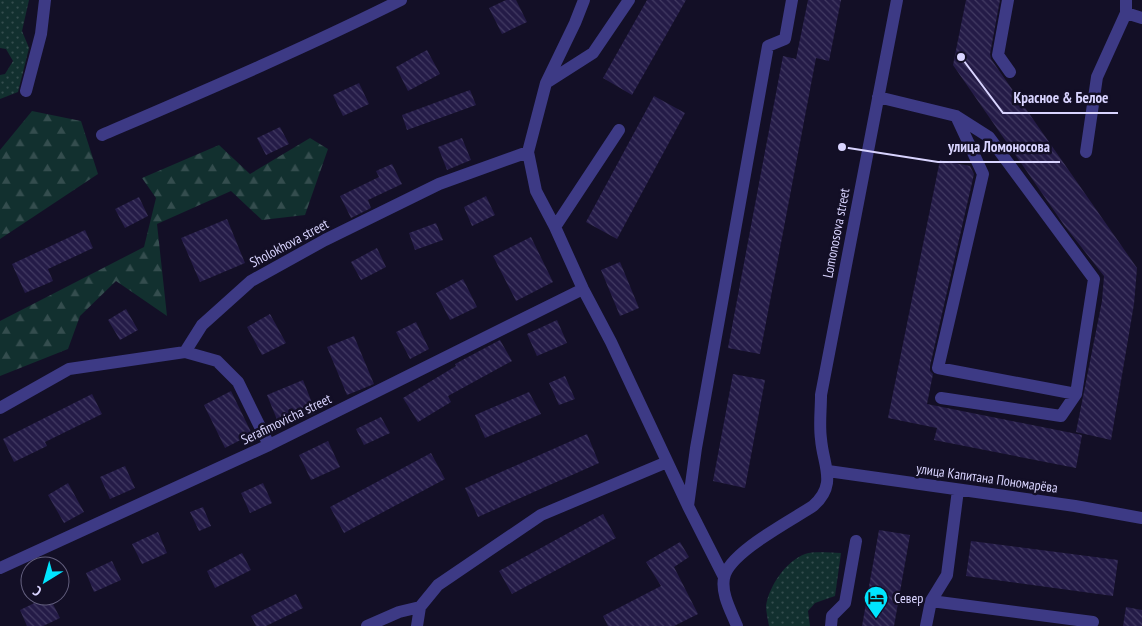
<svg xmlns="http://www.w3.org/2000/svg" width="1142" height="626" font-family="'PT Sans Narrow',sans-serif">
<defs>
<pattern id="grass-dots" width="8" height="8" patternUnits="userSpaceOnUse" patternTransform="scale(1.25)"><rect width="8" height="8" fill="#12302f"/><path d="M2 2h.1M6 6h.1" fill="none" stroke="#344d4e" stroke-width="1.8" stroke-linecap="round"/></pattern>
<pattern id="forest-firs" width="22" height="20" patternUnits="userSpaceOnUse" patternTransform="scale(1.25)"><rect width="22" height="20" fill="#12302f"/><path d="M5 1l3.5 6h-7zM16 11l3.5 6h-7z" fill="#344d4e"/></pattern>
<pattern id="building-back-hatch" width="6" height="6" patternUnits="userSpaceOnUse" patternTransform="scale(1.25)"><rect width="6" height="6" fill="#241b47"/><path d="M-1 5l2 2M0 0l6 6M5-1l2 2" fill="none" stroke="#433b63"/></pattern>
</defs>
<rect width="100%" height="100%" fill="#130f26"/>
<path fill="url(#grass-dots)" d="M 0,0 L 29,0 L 22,31 L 29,48 L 18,92 L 0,99 L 0,75 L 5,74 L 13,61 L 6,49 L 0,48 Z
M 841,553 L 835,596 L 815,603 L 808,611 L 810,626 L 769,626 C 768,620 766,612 766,606 C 769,586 786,561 805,554 C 815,551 830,553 841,553 Z"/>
<path fill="url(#forest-firs)" d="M 32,111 L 81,121 L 98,174 L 0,239 L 0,150 Z
M 310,138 L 328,149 L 305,215 L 262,220 L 231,191 L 157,224 L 167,316 L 116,281 L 80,316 L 68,349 L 0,376 L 0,321 L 144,247 L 156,198 L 142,178 L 219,145 L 250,174 Z"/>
<path fill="url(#building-back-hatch)" d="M 506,0 L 516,0 L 527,22 L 502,34 L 489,8 Z
M 647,0 L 686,0 L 632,95 L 603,78 Z
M 808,0 L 841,0 L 829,61 L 816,58 L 760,354 L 728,348 L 783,56 L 796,59 Z
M 966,0 L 1000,0 L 990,54 L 991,59 L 1137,268 L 1134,304 L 1111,440 L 1076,432 L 1102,301 L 1104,276 L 1064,225 L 953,65 Z
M 427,50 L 440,74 L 408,91 L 396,67 Z
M 359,83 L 369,104 L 343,116 L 333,95 Z
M 470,90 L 476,105 L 407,130 L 402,115 Z
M 654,96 L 685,113 L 617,239 L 586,222 Z
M 280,127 L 289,144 L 266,155 L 257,138 Z
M 462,138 L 471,160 L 447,170 L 438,147 Z
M 940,160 L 970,166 L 974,174 L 930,366 L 930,371 L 933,374 L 927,404 L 1082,435 L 1076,468 L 934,440 L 937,428 L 888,418 Z
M 392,164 L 402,184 L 368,200 L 371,208 L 351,218 L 340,196 L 379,177 L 376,171 Z
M 486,196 L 495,215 L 472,226 L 464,207 Z
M 139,197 L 148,216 L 125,228 L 115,209 Z
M 227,219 L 245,263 L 200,282 L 181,238 Z
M 436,223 L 443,240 L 415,250 L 409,233 Z
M 85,230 L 93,248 L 48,269 L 53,281 L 25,293 L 12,264 Z
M 531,237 L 553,282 L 516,301 L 493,256 Z
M 377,248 L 386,267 L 361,280 L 351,262 Z
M 620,262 L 639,308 L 620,316 L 601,270 Z
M 463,279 L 477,307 L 450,320 L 436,293 Z
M 126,309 L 138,330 L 120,340 L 108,320 Z
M 270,314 L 286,343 L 262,355 L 247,327 Z
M 557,320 L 567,343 L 537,356 L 527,334 Z
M 416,322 L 429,349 L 410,359 L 396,332 Z
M 354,336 L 374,384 L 347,395 L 327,347 Z
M 500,340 L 512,361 L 448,396 L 451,402 L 418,422 L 403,398 L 456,366 L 455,364 Z
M 733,374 L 765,380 L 745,488 L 713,481 Z
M 565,376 L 575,399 L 559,405 L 549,383 Z
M 303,380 L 316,413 L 280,427 L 267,395 Z
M 231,391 L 252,434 L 225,448 L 204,405 Z
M 529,392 L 541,414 L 485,438 L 475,415 Z
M 92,394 L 102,414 L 45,442 L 47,446 L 14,462 L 3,439 Z
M 381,417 L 390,433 L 364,445 L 356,429 Z
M 587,434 L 599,463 L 478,517 L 465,488 Z
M 328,441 L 340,467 L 311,480 L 299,455 Z
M 431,453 L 445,479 L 344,533 L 330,507 Z
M 125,466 L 135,488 L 110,499 L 100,477 Z
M 68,483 L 84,512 L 64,523 L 48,495 Z
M 263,483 L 272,503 L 250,513 L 241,493 Z
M 203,507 L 211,526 L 199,531 L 190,512 Z
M 603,514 L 616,538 L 512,594 L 499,571 Z
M 879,530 L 910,535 L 894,626 L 862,626 Z
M 158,532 L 167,553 L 142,564 L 132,544 Z
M 971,541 L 1118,560 L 1113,596 L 966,576 Z
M 680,542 L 689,557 L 674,567 L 698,614 L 674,626 L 608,626 L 603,616 L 661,586 L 646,562 Z
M 242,553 L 251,570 L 215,588 L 207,571 Z
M 112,561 L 121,580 L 94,592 L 86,573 Z
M 296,594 L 303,608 L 266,626 L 256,626 L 251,616 Z
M 49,596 L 60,618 L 43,626 L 27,626 L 20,610 Z
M 1126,607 L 1142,610 L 1142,626 L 1123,626 Z"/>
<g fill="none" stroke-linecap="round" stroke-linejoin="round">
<path stroke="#3d3a85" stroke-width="12" d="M 584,0 L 575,23 L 546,83 L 528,152 L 536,191 L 555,227 L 583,289 L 611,342 L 688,506 L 724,577
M 1008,0 L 998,55 L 1010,72
M 1126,13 L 1142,18
M 546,83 L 593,53 L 629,0
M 26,91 L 41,34 L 45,0
M 878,97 L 956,116 L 989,137 L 1094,279 L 1076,394 L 1061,416 L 941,398
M 956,116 L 983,174 L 938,368 L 1076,394
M 102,135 C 202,92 303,49 401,0
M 1086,152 L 1097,77 L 1126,13 L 1126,0
M 555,227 L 619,130
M 185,352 L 217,361 L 238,382 L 269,445
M 0,408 L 69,369 L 185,352 L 202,325 L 251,281 L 325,240 L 439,184 L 528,152
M 828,471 L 1075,506 L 1142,518
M 688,506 L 696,448 L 768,46 L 785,39 L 792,0
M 0,568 L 269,445 L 583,289
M 931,601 L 1093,622
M 367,626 L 399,612 L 420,607
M 417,626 L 420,607 L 438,585 L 541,515 L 667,462
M 737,626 C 731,611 721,594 724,578 C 728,553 792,520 813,506 C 838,484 823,466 821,439 C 819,425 821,410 821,395 L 897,0
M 831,626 L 832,616 L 845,603 L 856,541
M 926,626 L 931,601 L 947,575 L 958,490"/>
</g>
<defs>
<symbol id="hotel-pin" viewBox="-11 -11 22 30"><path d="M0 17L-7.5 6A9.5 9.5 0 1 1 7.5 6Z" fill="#00e5ff" stroke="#130f26"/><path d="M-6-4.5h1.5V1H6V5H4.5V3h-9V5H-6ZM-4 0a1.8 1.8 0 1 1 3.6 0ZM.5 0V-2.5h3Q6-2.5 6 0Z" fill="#111"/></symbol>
</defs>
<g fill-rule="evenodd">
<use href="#hotel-pin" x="862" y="584" width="28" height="38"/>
</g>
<g text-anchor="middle" stroke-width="5" stroke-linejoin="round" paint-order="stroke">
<g font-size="14" fill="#d9d4ff" stroke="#130f26">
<text transform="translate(836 233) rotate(-79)" y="5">Lomonosova street</text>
<text transform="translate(289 243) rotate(-28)" y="5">Sholokhova street</text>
<text transform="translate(286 419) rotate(-26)" y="5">Serafimovicha street</text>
<text transform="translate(987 478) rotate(8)" y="5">улица Капитана Пономарёва</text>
</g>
<g font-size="14" fill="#d9d4ff" stroke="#130f26" text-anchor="start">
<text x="894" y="603">Север</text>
</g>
</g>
<path fill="none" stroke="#d9d4ff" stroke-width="2" d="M961 57L1003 113H1118M842 147L938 162H1060"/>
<g fill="#d9d4ff" stroke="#130f26" stroke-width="2">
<circle cx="961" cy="57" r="5"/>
<circle cx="842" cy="147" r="5"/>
</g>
<g font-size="15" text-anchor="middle" font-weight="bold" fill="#d9d4ff" stroke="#130f26" stroke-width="5" stroke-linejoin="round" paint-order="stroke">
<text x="1061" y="103">Красное &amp; Белое</text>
<text x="999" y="152">улица Ломоносова</text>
</g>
<g transform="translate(45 581) rotate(217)"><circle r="24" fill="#130f26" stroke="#625e7d"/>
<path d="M0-4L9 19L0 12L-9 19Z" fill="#00e5ff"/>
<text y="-8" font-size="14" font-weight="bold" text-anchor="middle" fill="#d9d4ff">С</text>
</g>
</svg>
